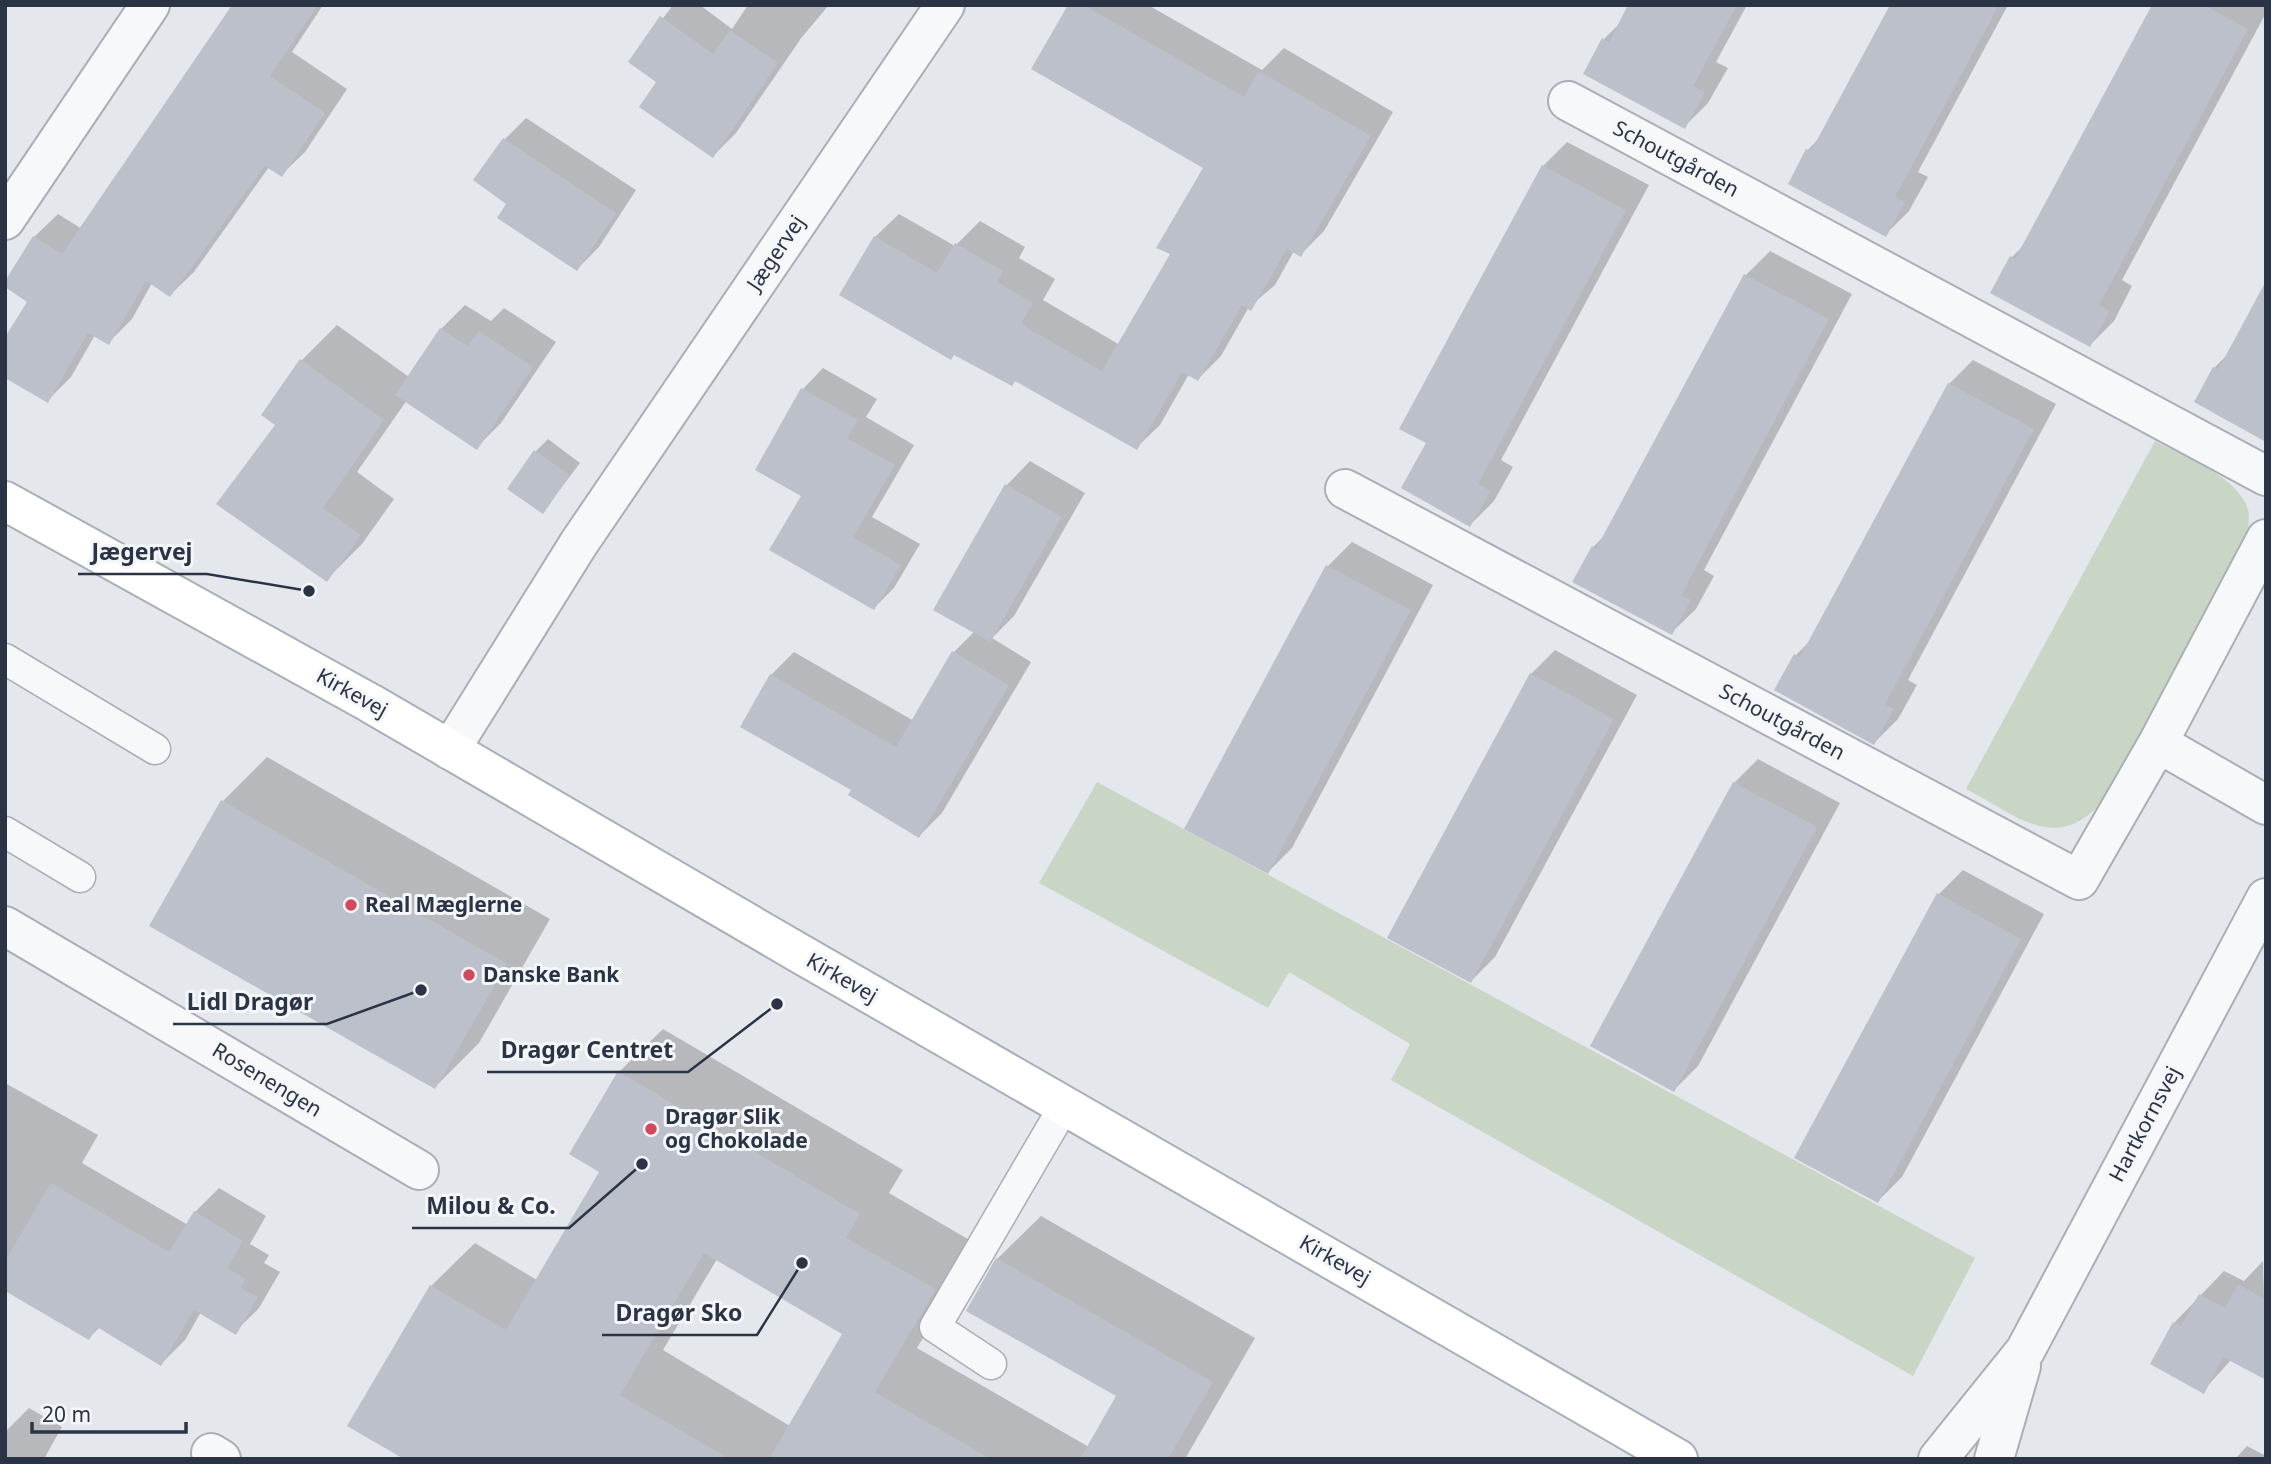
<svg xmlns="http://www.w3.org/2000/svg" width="2271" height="1464" font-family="'Noto Sans',sans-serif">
<rect width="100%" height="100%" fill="#e4e7ec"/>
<path fill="#c9d6c5" d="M 2155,441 C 2182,455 2238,477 2248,509 C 2250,517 2248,529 2248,537 L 2111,792 C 2059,857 2025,820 1966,789 Z
M 1097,782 L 1975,1258 L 1913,1376 L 1391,1080 L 1410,1044 L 1289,972 L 1268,1008 L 1039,883 Z"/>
<path fill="#0003" fill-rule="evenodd" d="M 234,5 L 323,5 L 292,52 L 347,89 L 305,152 L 281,175 L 269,167 L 194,272 L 170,295 L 152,283 L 132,319 L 108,343 L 95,335 L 71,377 L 47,401 L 29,301 L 34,237 L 58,214 L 82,229 Z
M 673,5 L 700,5 L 732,29 L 748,5 L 829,5 L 802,37 L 736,133 L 713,156 L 659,82 L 630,62 Z
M 1070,5 L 1148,5 L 1262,70 L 1284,48 L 1393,112 L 1324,231 L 1300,255 L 1294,251 L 1275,285 L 1249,307 L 1221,356 L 1198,379 L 1189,374 L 1160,425 L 1136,448 L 1016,380 L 955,354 L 875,237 L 899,214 L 955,246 L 980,221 L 1025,247 L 1019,258 L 1055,279 L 1043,300 L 1120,345 L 1172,253 L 1205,168 Z
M 1630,5 L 1747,5 L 1716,62 L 1728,68 L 1708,103 L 1684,127 L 1604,39 L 1622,21 Z
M 1892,5 L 2008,5 L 1918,172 L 1928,177 L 1909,211 L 1885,235 L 1790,184 L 1808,150 L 1821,136 Z
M 2154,5 L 2266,5 L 2266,13 L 2122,280 L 2132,286 L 2114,321 L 2090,345 L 2012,257 L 2025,244 Z
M 526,118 L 636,190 L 599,247 L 577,269 L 509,203 L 504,140 Z
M 1567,142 L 1649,185 L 1501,460 L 1513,467 L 1494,501 L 1470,525 L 1428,442 L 1543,166 Z
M 1770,251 L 1852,294 L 1704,570 L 1714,576 L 1696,609 L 1671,633 L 1593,547 L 1606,534 L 1746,275 Z
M 465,305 L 491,321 L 504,308 L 556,342 L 501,423 L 477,447 L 407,400 L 357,472 L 394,499 L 362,544 L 327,579 L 278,425 L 263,415 L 302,360 L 337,325 L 409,377 L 441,329 Z
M 2228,354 L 2266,440 L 2214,368 Z
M 1973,360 L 2056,404 L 1908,680 L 1917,685 L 1898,719 L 1874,743 L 1796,655 L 1812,639 L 1949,384 Z
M 823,368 L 877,399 L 866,417 L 914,445 L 872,517 L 920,544 L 894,588 L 874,608 L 803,495 L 757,469 L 803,389 Z
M 548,439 L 580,463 L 543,512 L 536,451 Z
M 1030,461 L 1085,493 L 1014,616 L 992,638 L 1031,662 L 942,813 L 919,836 L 853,790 L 771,675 L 794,652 L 914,721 L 954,652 L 975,631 L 1006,486 Z
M 1352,542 L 1433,585 L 1292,848 L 1268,872 L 1328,566 Z
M 1555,650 L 1637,695 L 1495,957 L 1471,981 L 1531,674 Z
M 267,757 L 550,919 L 479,1043 L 435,1087 L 223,801 Z
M 1758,759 L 1840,803 L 1698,1066 L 1674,1090 L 1734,783 Z
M 1963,870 L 2044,914 L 1902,1177 L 1878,1201 L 1939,894 Z
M 663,1029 L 903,1170 L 889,1193 L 978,1245 L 917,1348 L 1089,1447 L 1119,1395 L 997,1259 L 1041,1216 L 1255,1338 L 1185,1459 L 407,1459 L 431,1286 L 475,1243 L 537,1280 L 601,1172 L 619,1072 ZM 717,1259 L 844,1333 L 790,1426 L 663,1350 Z
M 5,1083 L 98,1135 L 82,1163 L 188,1225 L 195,1212 L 219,1188 L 266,1216 L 250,1244 L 269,1255 L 264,1263 L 280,1272 L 259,1308 L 235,1332 L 201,1312 L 185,1340 L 161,1364 L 100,1327 L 89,1338 L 5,1289 Z
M 2263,1261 L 2266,1378 L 2231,1360 L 2203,1391 L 2174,1323 L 2224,1271 L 2244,1281 Z
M 29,1408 L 62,1427 L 44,1459 L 5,1459 L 5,1432 Z
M 2247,1446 L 2266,1456 L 2266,1459 L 2235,1459 Z"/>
<path fill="#bbc0ca" d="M 232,5 L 318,5 L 270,76 L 325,113 L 282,177 L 265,166 L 170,297 L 146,281 L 109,345 L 88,333 L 48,403 L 5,378 L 5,337 L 27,302 L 5,287 L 5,281 L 33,236 L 62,254 Z
M 1068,5 L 1084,5 L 1244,97 L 1259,71 L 1371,136 L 1301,257 L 1287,249 L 1251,311 L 1242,305 L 1198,381 L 1182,372 L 1137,450 L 1015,381 L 1012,386 L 954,355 L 951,360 L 839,295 L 874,236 L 937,273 L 955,243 L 1003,271 L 997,282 L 1033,303 L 1021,324 L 1102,371 L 1170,254 L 1156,248 L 1203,168 L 1031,69 Z
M 1628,5 L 1737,5 L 1693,86 L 1705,92 L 1685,129 L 1583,74 L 1602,38 L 1609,42 Z
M 1890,5 L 1999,5 L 1895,197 L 1905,202 L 1886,237 L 1788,184 L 1806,149 L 1811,151 Z
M 2152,5 L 2204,5 L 2248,29 L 2099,305 L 2110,311 L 2090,347 L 1990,293 L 2010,256 L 2015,259 Z
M 660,16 L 713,54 L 730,30 L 778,63 L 713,158 L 639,107 L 656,82 L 628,62 Z
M 503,138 L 616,213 L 577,271 L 497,218 L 506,204 L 473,180 Z
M 1542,165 L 1626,210 L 1478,484 L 1491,491 L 1470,527 L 1401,488 L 1426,443 L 1399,429 Z
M 1744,274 L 1829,319 L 1681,595 L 1691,600 L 1672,635 L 1572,582 L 1592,546 L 1596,549 Z
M 2266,281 L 2266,442 L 2194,402 L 2213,367 L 2218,370 Z
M 440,328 L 468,346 L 479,331 L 533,367 L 477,450 L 395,395 Z
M 300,359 L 384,420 L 323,508 L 361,535 L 327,582 L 216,504 L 275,425 L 261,415 Z
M 1948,383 L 2034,429 L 1885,704 L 1894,709 L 1874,745 L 1774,690 L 1794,654 L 1800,657 Z
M 801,388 L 858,420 L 847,438 L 895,465 L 853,537 L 901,565 L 874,610 L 769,550 L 801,496 L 755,470 Z
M 534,450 L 570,475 L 543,514 L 507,489 Z
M 1005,484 L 1062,517 L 990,642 L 933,610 Z
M 1326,565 L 1411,610 L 1268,874 L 1184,829 Z
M 952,651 L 1009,685 L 919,838 L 848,795 L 851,790 L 740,727 L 770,674 L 896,747 Z
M 1530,673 L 1614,719 L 1471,983 L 1387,938 Z
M 1733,782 L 1817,827 L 1674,1092 L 1590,1046 Z
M 221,800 L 507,964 L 435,1089 L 149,926 Z
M 1937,893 L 2021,939 L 1878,1203 L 1794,1158 Z
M 618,1071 L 860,1214 L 846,1238 L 936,1289 L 875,1392 L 991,1459 L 769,1459 L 842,1334 L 704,1253 L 620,1395 L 730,1459 L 404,1459 L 347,1426 L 430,1285 L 506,1330 L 599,1172 L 569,1154 Z
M 51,1183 L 169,1252 L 194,1211 L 243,1241 L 227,1268 L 246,1279 L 241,1288 L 258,1297 L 236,1335 L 194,1310 L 161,1366 L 97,1327 L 89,1340 L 5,1291 L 5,1261 Z
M 996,1258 L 1213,1382 L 1168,1459 L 1080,1459 L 1116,1396 L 966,1311 Z
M 2238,1284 L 2266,1300 L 2266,1380 L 2223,1357 L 2204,1394 L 2150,1364 L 2173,1322 L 2181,1326 L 2199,1294 L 2225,1308 Z"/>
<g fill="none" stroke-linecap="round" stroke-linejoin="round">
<defs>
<path id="service" d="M 5,659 L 155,749
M 5,832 L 80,877
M 991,1364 L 935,1327 L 1065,1105"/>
<path id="minor" d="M 1568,101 L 2266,476
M 5,220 L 150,5
M 1345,489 L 2079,880 L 2158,743 L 2266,539
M 2158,743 L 2266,805
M 450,750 L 579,543 L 945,5
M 5,926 L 419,1170
M 211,1453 L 221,1459"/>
<path id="tertiary" d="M 1938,1459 L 2025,1351 L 2266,898
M 1994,1459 L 2021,1366"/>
<path id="secondary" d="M 5,501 L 370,703 L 799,953 L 1678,1459"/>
</defs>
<use href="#service" stroke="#a9aeb7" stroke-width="33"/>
<use href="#minor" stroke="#a9aeb7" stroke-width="42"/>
<use href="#tertiary" stroke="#a9aeb7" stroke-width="42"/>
<use href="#secondary" stroke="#a9aeb7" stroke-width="42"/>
<use href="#service" stroke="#f7f8fa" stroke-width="30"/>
<use href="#minor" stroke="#f7f8fa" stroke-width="38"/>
<use href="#tertiary" stroke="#f7f8fa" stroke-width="38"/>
<use href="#secondary" stroke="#fff" stroke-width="38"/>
</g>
<g fill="#d1495b" stroke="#f4f6f9" stroke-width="2.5">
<circle cx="351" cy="905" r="7"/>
<circle cx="469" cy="975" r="7"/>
<circle cx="651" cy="1129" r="7"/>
</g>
<g text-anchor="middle" stroke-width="6" stroke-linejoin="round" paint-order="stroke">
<g font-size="21" fill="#2b3445" stroke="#f4f6f9">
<text transform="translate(1676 159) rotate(28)" y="7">Schoutgården</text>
<text transform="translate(776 253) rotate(-56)" y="7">Jægervej</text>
<text transform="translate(352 693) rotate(29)" y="7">Kirkevej</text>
<text transform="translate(1782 722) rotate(28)" y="7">Schoutgården</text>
<text transform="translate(842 978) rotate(30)" y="7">Kirkevej</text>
<text transform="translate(267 1080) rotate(31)" y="7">Rosenengen</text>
<text transform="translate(2145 1124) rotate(-62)" y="7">Hartkornsvej</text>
<text transform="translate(1335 1260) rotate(30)" y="7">Kirkevej</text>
</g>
<g font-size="21" font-weight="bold" fill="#2b3445" stroke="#f4f6f9" text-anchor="start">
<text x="365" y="912">Real Mæglerne</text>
<text x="483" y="982">Danske Bank</text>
<text x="665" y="1124">Dragør Slik<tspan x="665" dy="24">og Chokolade</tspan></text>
</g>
</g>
<path fill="none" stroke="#2b3445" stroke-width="2.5" d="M309 591L207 574H78M421 990L327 1024H173M777 1004L688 1072H487M642 1164L569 1228H412M802 1263L757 1335H602"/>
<g fill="#2b3445" stroke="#f4f6f9" stroke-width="2.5">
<circle cx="309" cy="591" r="7"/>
<circle cx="421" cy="990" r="7"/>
<circle cx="777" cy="1004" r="7"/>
<circle cx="642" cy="1164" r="7"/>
<circle cx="802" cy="1263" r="7"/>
</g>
<g font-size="23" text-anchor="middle" font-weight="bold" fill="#2b3445" stroke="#f4f6f9" stroke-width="6" stroke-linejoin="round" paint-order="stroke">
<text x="142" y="560">Jægervej</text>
<text x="250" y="1010">Lidl Dragør</text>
<text x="587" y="1058">Dragør Centret</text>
<text x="491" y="1214">Milou &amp; Co.</text>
<text x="679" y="1321">Dragør Sko</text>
</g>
<rect width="2271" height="1464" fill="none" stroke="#2b3445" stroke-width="14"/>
<path d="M32 1422v10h154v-10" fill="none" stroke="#2b3445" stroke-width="3.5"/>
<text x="42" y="1422" font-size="21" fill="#2b3445" stroke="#f4f6f9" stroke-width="5" paint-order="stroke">20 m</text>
</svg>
